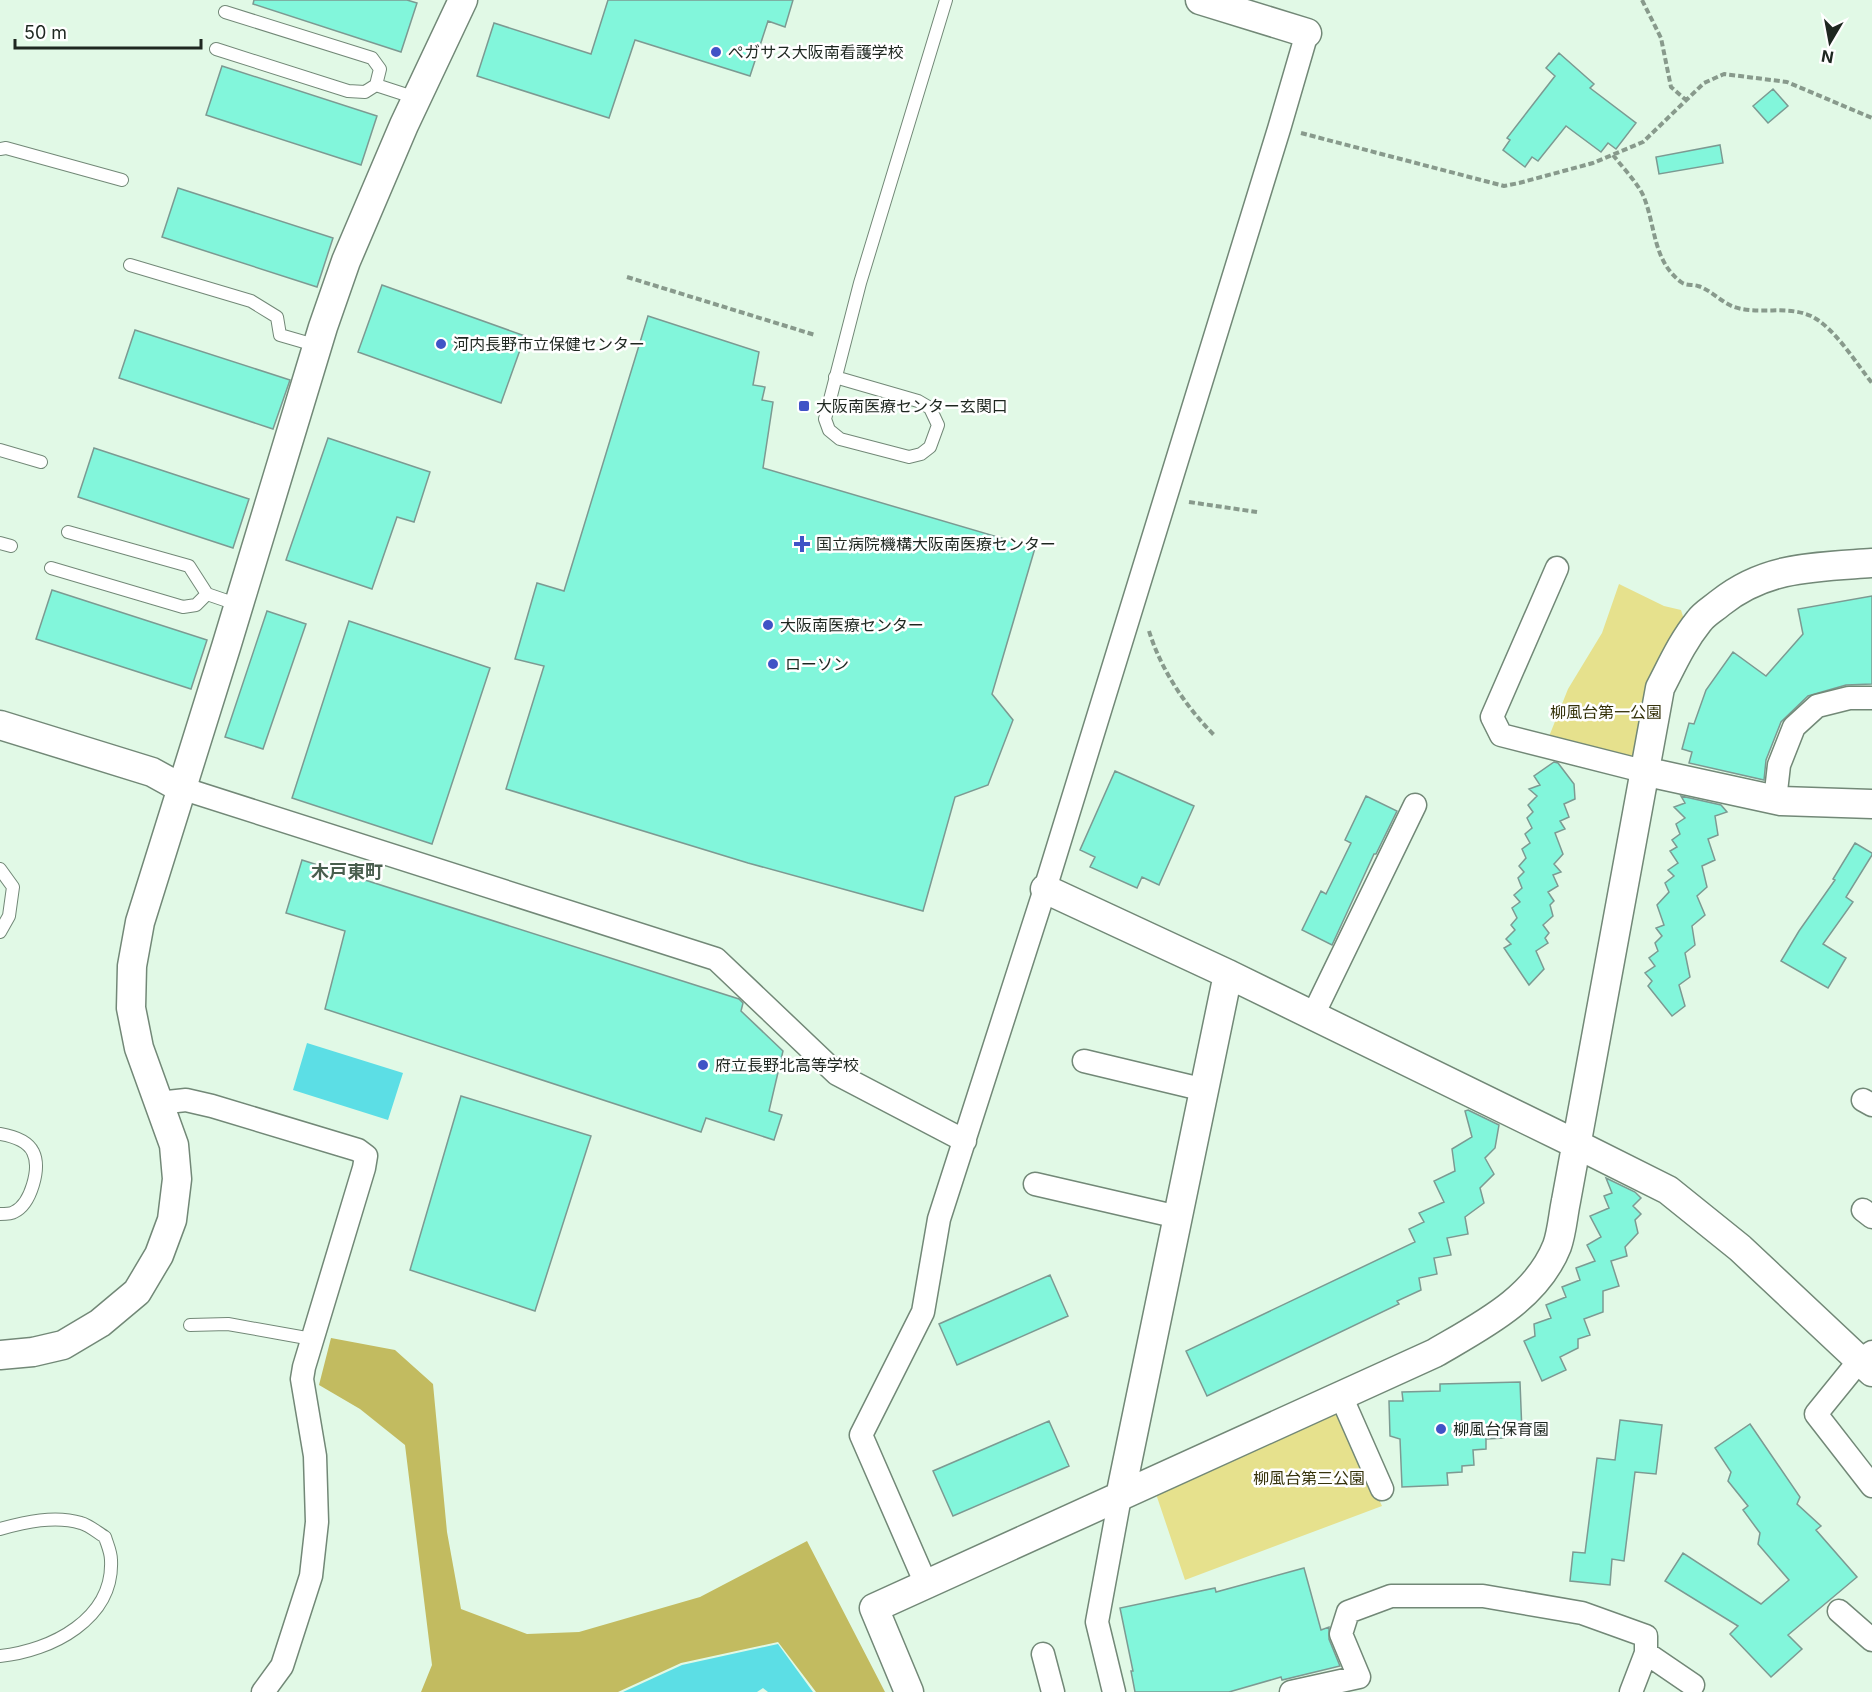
<svg xmlns="http://www.w3.org/2000/svg" width="1872" height="1692" font-family="Inter,'Noto Sans JP',sans-serif">
<rect width="100%" height="100%" fill="#e1f9e6"/>
<path fill="#e6e18d" d="M 1619,584 L 1664,606 L 1681,610 L 1687,629 L 1641,768 L 1546,744 L 1568,689 L 1602,633 Z
M 1337,1409 L 1382,1506 L 1185,1580 L 1155,1491 Z"/>
<path fill="#c2bb60" d="M 331,1338 L 395,1350 L 433,1384 L 447,1532 L 461,1609 L 527,1634 L 579,1632 L 700,1597 L 807,1541 L 885,1692 L 816,1692 L 778,1642 L 681,1663 L 618,1692 L 421,1692 L 432,1665 L 405,1445 L 360,1409 L 319,1385 Z"/>
<path fill="#5cdee5" d="M 307,1043 L 403,1073 L 388,1120 L 293,1090 Z
M 778,1644 L 813,1692 L 768,1692 L 763,1688 L 757,1692 L 623,1692 L 682,1665 Z"/>
<path fill="#82f6db" stroke="#7c9a92" stroke-width="1.5" d="M 254,0 L 407,0 L 417,3 L 401,52 L 253,4 Z
M 608,0 L 793,0 L 785,27 L 768,21 L 750,76 L 635,40 L 609,118 L 477,76 L 494,23 L 591,54 Z
M 1559,53 L 1594,84 L 1590,88 L 1636,123 L 1616,149 L 1608,143 L 1601,152 L 1566,126 L 1538,161 L 1532,157 L 1525,167 L 1503,150 L 1510,140 L 1507,138 L 1555,76 L 1546,68 Z
M 222,66 L 377,116 L 361,165 L 206,115 Z
M 1773,89 L 1788,106 L 1768,123 L 1753,106 Z
M 1720,145 L 1723,163 L 1659,174 L 1656,157 Z
M 178,188 L 333,238 L 317,287 L 162,237 Z
M 382,285 L 525,336 L 501,403 L 358,352 Z
M 648,316 L 759,352 L 753,385 L 765,387 L 762,400 L 773,402 L 763,468 L 1035,548 L 992,694 L 1013,720 L 988,785 L 955,797 L 923,911 L 748,863 L 506,789 L 544,666 L 515,659 L 537,583 L 564,591 Z
M 135,330 L 290,380 L 273,429 L 119,378 Z
M 328,438 L 430,472 L 414,522 L 397,517 L 372,589 L 286,560 Z
M 94,448 L 249,499 L 233,548 L 78,497 Z
M 52,590 L 207,640 L 191,689 L 36,639 Z
M 1872,596 L 1872,684 L 1846,685 L 1808,696 L 1781,722 L 1766,760 L 1764,780 L 1689,763 L 1692,752 L 1682,749 L 1689,723 L 1694,724 L 1706,690 L 1733,652 L 1766,676 L 1803,634 L 1798,609 Z
M 267,611 L 306,624 L 263,749 L 225,737 Z
M 349,621 L 490,668 L 432,844 L 292,798 Z
M 1554,762 L 1558,763 L 1574,784 L 1575,799 L 1564,804 L 1569,817 L 1560,821 L 1565,829 L 1555,833 L 1563,854 L 1554,864 L 1561,872 L 1553,875 L 1558,886 L 1548,892 L 1554,901 L 1550,905 L 1553,916 L 1543,925 L 1549,933 L 1545,938 L 1548,943 L 1536,951 L 1544,969 L 1529,985 L 1504,948 L 1511,944 L 1506,939 L 1515,930 L 1511,925 L 1517,918 L 1512,908 L 1520,902 L 1514,895 L 1522,888 L 1518,878 L 1524,872 L 1519,866 L 1526,858 L 1522,849 L 1530,843 L 1525,834 L 1532,828 L 1527,818 L 1533,812 L 1528,805 L 1537,796 L 1529,789 L 1540,785 L 1534,776 Z
M 1115,771 L 1194,806 L 1159,885 L 1142,877 L 1137,888 L 1090,867 L 1095,857 L 1080,850 Z
M 1366,796 L 1397,811 L 1376,854 L 1374,854 L 1332,945 L 1302,930 L 1321,891 L 1326,894 L 1351,843 L 1345,840 Z
M 1681,796 L 1721,805 L 1727,812 L 1715,816 L 1718,835 L 1708,839 L 1715,860 L 1702,866 L 1707,887 L 1697,896 L 1705,915 L 1692,926 L 1695,945 L 1685,953 L 1690,977 L 1679,985 L 1685,1006 L 1672,1016 L 1648,986 L 1652,981 L 1645,973 L 1655,966 L 1649,958 L 1658,951 L 1655,943 L 1662,936 L 1656,928 L 1664,925 L 1657,905 L 1669,892 L 1665,883 L 1674,876 L 1668,870 L 1678,863 L 1670,851 L 1677,847 L 1672,840 L 1680,834 L 1676,824 L 1685,818 L 1674,807 L 1685,803 Z
M 1855,843 L 1872,853 L 1872,855 L 1846,897 L 1853,902 L 1823,944 L 1846,958 L 1828,988 L 1781,961 L 1799,931 L 1835,880 L 1833,879 Z
M 302,860 L 739,999 L 743,1003 L 741,1011 L 783,1051 L 769,1111 L 782,1115 L 774,1140 L 706,1118 L 701,1132 L 325,1009 L 345,931 L 286,913 Z
M 461,1096 L 591,1136 L 535,1311 L 410,1270 Z
M 1468,1110 L 1499,1125 L 1495,1148 L 1485,1158 L 1494,1174 L 1480,1188 L 1484,1203 L 1465,1217 L 1468,1234 L 1447,1238 L 1451,1255 L 1434,1258 L 1437,1274 L 1419,1278 L 1421,1290 L 1397,1301 L 1399,1304 L 1207,1396 L 1186,1351 L 1415,1242 L 1409,1229 L 1424,1222 L 1419,1213 L 1444,1202 L 1434,1181 L 1455,1171 L 1452,1149 L 1472,1137 L 1465,1111 Z
M 1606,1178 L 1635,1192 L 1641,1198 L 1633,1206 L 1641,1214 L 1635,1220 L 1638,1233 L 1625,1247 L 1627,1256 L 1611,1261 L 1619,1286 L 1603,1291 L 1603,1312 L 1584,1319 L 1590,1335 L 1578,1339 L 1578,1348 L 1560,1357 L 1566,1370 L 1542,1381 L 1524,1341 L 1535,1336 L 1534,1324 L 1551,1318 L 1546,1305 L 1566,1297 L 1562,1287 L 1580,1280 L 1576,1268 L 1595,1261 L 1587,1245 L 1601,1237 L 1590,1216 L 1609,1208 L 1604,1196 L 1612,1193 Z
M 1050,1275 L 1068,1316 L 957,1365 L 939,1324 Z
M 1520,1382 L 1522,1433 L 1504,1433 L 1504,1438 L 1486,1439 L 1486,1449 L 1473,1450 L 1474,1465 L 1462,1466 L 1462,1472 L 1447,1473 L 1448,1485 L 1402,1487 L 1400,1439 L 1390,1436 L 1389,1401 L 1403,1401 L 1402,1392 L 1440,1391 L 1440,1384 Z
M 1620,1420 L 1662,1425 L 1656,1474 L 1635,1472 L 1624,1561 L 1612,1559 L 1610,1585 L 1570,1581 L 1573,1552 L 1585,1553 L 1597,1458 L 1615,1460 Z
M 1049,1421 L 1069,1466 L 953,1516 L 933,1471 Z
M 1750,1424 L 1800,1497 L 1797,1504 L 1821,1526 L 1816,1530 L 1857,1577 L 1788,1635 L 1802,1649 L 1771,1677 L 1730,1634 L 1738,1626 L 1665,1581 L 1683,1553 L 1761,1604 L 1789,1580 L 1758,1544 L 1760,1533 L 1743,1510 L 1748,1506 L 1728,1481 L 1731,1472 L 1715,1448 Z
M 1304,1568 L 1321,1630 L 1329,1627 L 1329,1639 L 1340,1666 L 1282,1680 L 1281,1677 L 1229,1692 L 1135,1692 L 1131,1671 L 1133,1671 L 1120,1608 L 1215,1588 L 1216,1592 Z"/>
<g fill="none" stroke-linecap="round" stroke-linejoin="round">
<defs>
<path id="service" d="M 225,12 L 372,58 L 380,69 L 376,85 L 416,98
M 216,49 L 348,91 L 365,92 L 376,85
M 0,149 L 6,148 L 122,180
M 130,265 L 251,301 L 277,317 L 280,335 L 318,346
M 835,377 L 918,401 L 930,408 L 938,425 L 930,447 L 921,454 L 909,457 L 840,439 L 829,430 L 825,419 L 860,283 L 946,0
M 0,450 L 41,462
M 68,532 L 189,566 L 207,594 L 239,605
M 0,543 L 11,546
M 51,568 L 183,607 L 196,605 L 207,594
M 0,869 L 13,887 L 9,916 L 0,932
M 0,1134 C 12,1136 27,1140 33,1152 C 41,1168 31,1204 14,1212 C 11,1214 4,1214 0,1214
M 190,1325 L 228,1324 L 312,1339
M 0,1529 C 25,1522 55,1515 81,1523 C 89,1525 98,1533 105,1537 C 107,1544 111,1552 111,1560 C 114,1619 51,1651 0,1656"/>
<path id="minor" d="M 1557,568 L 1492,717 L 1501,735 L 1643,771
M 181,788 L 716,959 L 837,1074 L 965,1141
M 1775,800 L 1779,765 L 1794,727 L 1817,706 L 1849,698 L 1872,698
M 1313,1015 L 1415,805
M 1084,1061 L 1205,1090
M 1863,1100 L 1872,1105
M 158,1103 L 186,1100 L 212,1106 L 358,1150 L 366,1156 L 364,1168 L 304,1367 L 302,1379 L 315,1456 L 317,1522 L 311,1576 L 282,1666 L 263,1692
M 1035,1184 L 1178,1217
M 1863,1210 L 1872,1217
M 1872,1352 L 1859,1361 L 1816,1414 L 1872,1486
M 1341,1396 L 1382,1489
M 926,1584 L 861,1435 L 923,1312 L 939,1219 L 1045,889 L 1279,129 L 1307,33
M 1839,1611 L 1872,1640
M 1646,1653 L 1693,1685
M 1043,1654 L 1053,1692
M 1114,1692 L 1097,1622 L 1120,1497
M 1291,1692 L 1359,1677 L 1341,1634 L 1348,1612 L 1391,1596 L 1483,1596 L 1582,1613 L 1646,1636 L 1646,1653 L 1631,1692"/>
<path id="tertiary" d="M 1200,0 L 1307,33
M 0,725 L 152,772 L 181,788
M 1643,771 L 1781,801 L 1872,804
M 1045,889 L 1228,974 L 1576,1144 L 1668,1190 L 1740,1248 L 1872,1372
M 0,1355 L 33,1352 L 63,1345 L 100,1323 L 137,1292 L 159,1255 L 172,1220 L 177,1179 L 174,1145 L 139,1048 L 131,1008 L 132,966 L 140,922 L 226,647 L 323,327 L 346,261 L 404,125 L 463,0
M 1120,1497 L 1228,974
M 909,1692 L 874,1608 L 1435,1353 C 1481,1326 1536,1299 1557,1246 C 1562,1232 1563,1215 1566,1201 L 1660,688 C 1672,665 1682,642 1699,621 C 1704,614 1713,609 1720,603 C 1766,566 1816,567 1872,563"/>
</defs>
<use href="#service" stroke="#728877" stroke-width="14"/>
<use href="#minor" stroke="#728877" stroke-width="25"/>
<use href="#tertiary" stroke="#728877" stroke-width="31"/>
<path stroke="#889a8c" stroke-width="4" stroke-dasharray="6 3" stroke-linecap="butt" d="M 1642,0 L 1661,38 L 1671,87 L 1686,100
M 1301,133 L 1504,186 L 1519,183 L 1593,163 L 1643,142 L 1704,83 L 1724,74 L 1787,82 L 1872,118
M 1613,155 C 1623,168 1636,181 1643,195 C 1656,225 1652,260 1681,282 C 1686,286 1692,284 1698,286 C 1711,290 1721,302 1734,307 C 1759,315 1786,305 1811,316 C 1834,327 1856,363 1872,383
M 627,277 L 815,335
M 1189,502 L 1257,512
M 1149,631 C 1161,670 1186,707 1215,736"/>
<use href="#service" stroke="#fff" stroke-width="12"/>
<use href="#minor" stroke="#fff" stroke-width="22"/>
<use href="#tertiary" stroke="#fff" stroke-width="28"/>
</g>
<g fill="#4053c6" stroke="#fff" stroke-width="2">
<circle cx="716" cy="52" r="6"/>
<circle cx="441" cy="344" r="6"/>
<rect x="798" y="400" width="12" height="12" rx="3"/>
<path d="M799 535h6v6h6v6h-6v6h-6v-6h-6v-6h6z"/>
<circle cx="768" cy="625" r="6"/>
<circle cx="773" cy="664" r="6"/>
<circle cx="703" cy="1065" r="6"/>
<circle cx="1441" cy="1429" r="6"/>
</g>
<g text-anchor="middle" stroke-width="5" stroke-linejoin="round" paint-order="stroke">
<g font-size="16" fill="#1e2720" stroke="#fff" text-anchor="start">
<text x="728" y="58">ぺガサス大阪南看護学校</text>
<text x="453" y="350">河内長野市立保健センター</text>
<text x="816" y="412">大阪南医療センター玄関口</text>
<text x="816" y="550">国立病院機構大阪南医療センター</text>
<text x="780" y="631">大阪南医療センター</text>
<text x="785" y="670">ローソン</text>
<text x="715" y="1071">府立長野北高等学校</text>
<text x="1453" y="1435">柳風台保育園</text>
</g>
<g font-size="16" fill="#35320a" stroke="#fff">
<text x="1606" y="718">柳風台第一公園</text>
<text x="1309" y="1484">柳風台第三公園</text>
</g>
<g font-size="18" font-weight="bold" fill="#495e4e" stroke="#fff">
<text x="347" y="878">木戸東町</text>
</g>
</g>
<g transform="translate(1830 42) rotate(190)" stroke="#ffffff" stroke-width="4.5" paint-order="stroke">
<path d="M0-4.5L10 22L0 15L-10 22Z" fill="#1e2720"/>
<text y="-9" font-size="16" font-weight="bold" text-anchor="middle" fill="#1e2720">N</text>
</g>
<path d="M15 39v9h186v-9" fill="none" stroke="#1e2720" stroke-width="3"/>
<text x="24" y="39" font-size="18" fill="#1e2720" stroke="#ffffff" stroke-width="4.5" paint-order="stroke">50 m</text>
</svg>
